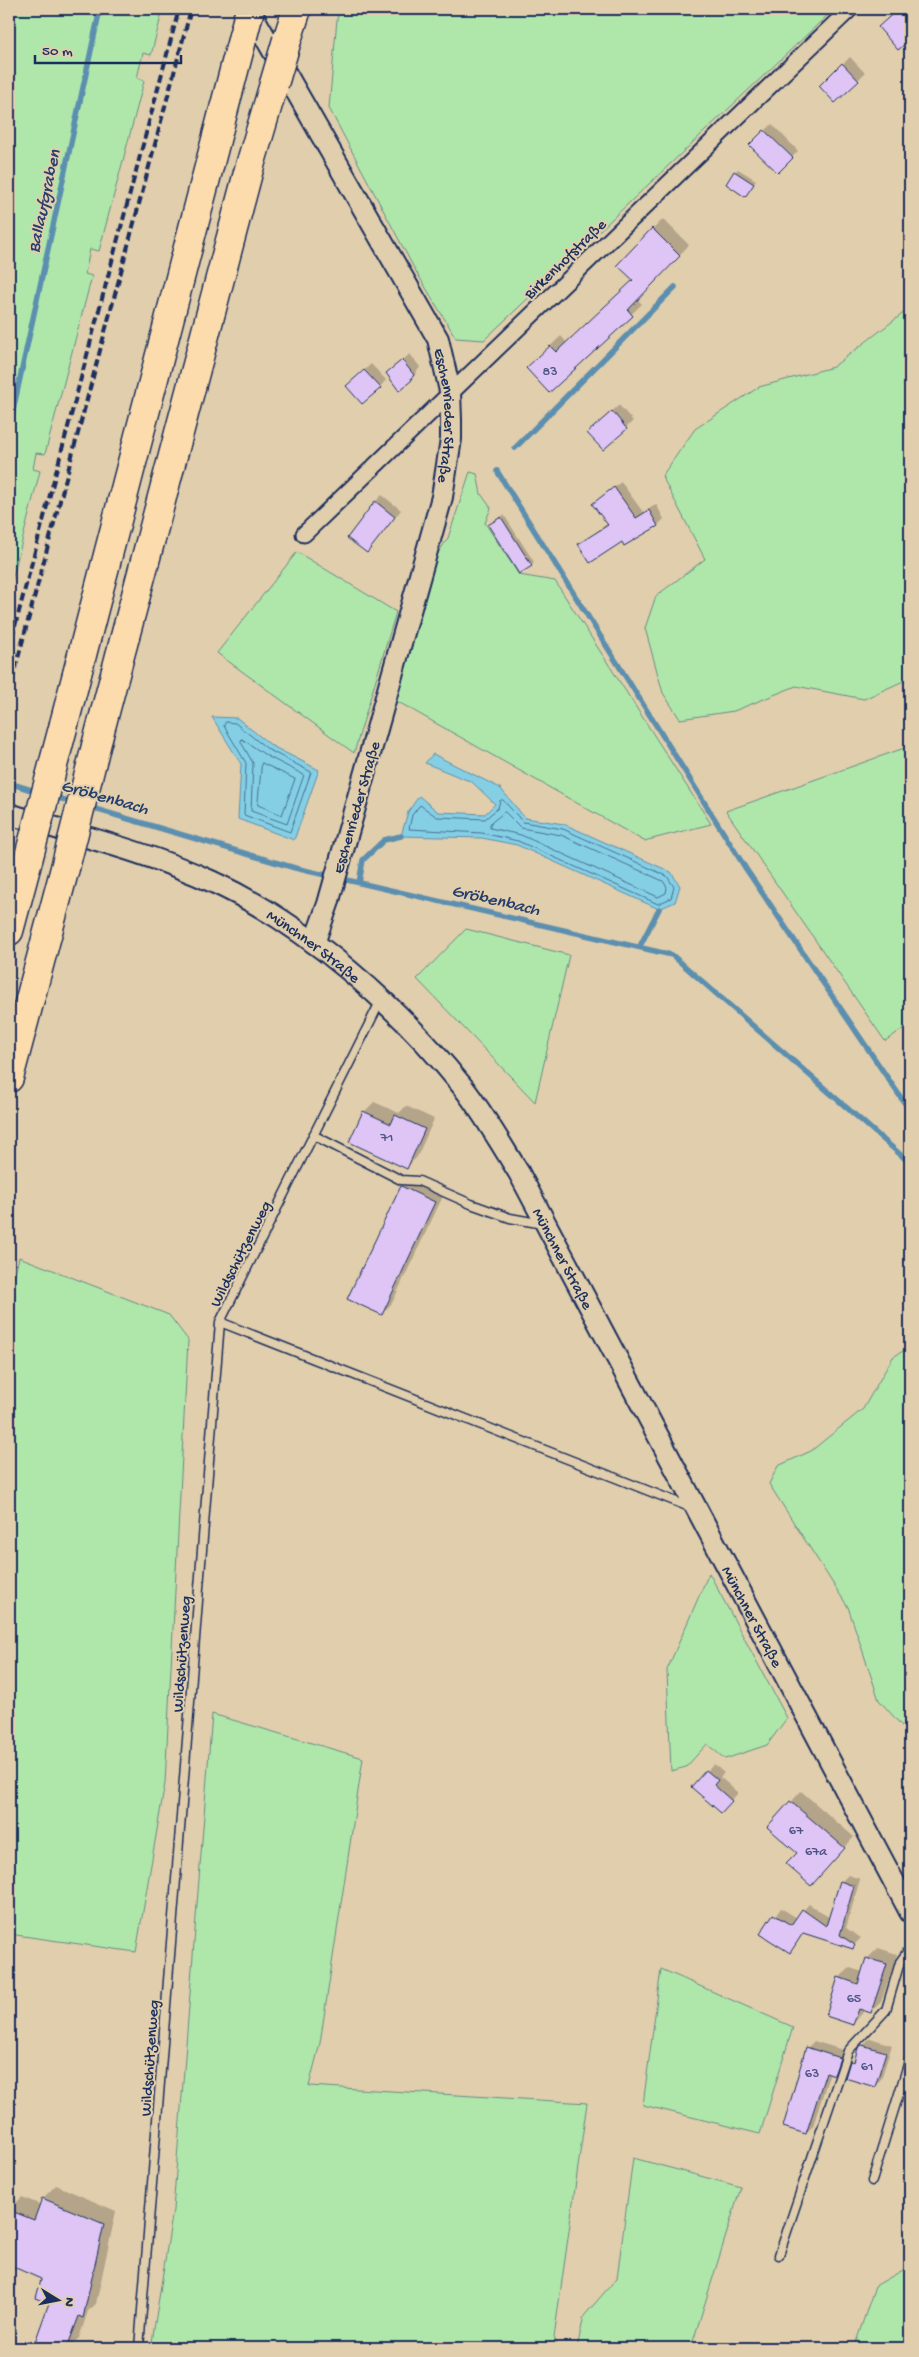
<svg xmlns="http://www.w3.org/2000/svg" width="919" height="2357" font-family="'Gochi Hand',sans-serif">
<rect width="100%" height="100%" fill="#e1ceac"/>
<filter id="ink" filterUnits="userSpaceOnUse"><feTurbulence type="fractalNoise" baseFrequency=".02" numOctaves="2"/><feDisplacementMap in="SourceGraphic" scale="10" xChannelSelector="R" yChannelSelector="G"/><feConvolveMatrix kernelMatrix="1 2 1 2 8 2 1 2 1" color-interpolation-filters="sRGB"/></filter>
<g filter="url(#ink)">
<path fill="#afe7aa" stroke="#658b84" d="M 9,9 L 163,9 L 151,55 L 143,53 L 137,78 L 144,81 L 99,251 L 90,249 L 85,274 L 92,276 L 45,454 L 36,453 L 33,469 L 40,471 L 9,592 Z
M 340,9 L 834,9 L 484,340 L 456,338 L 414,268 L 329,108 L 337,19 Z
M 910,308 L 910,678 L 864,699 L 796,686 L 734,711 L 680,719 L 663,693 L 645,628 L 656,596 L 705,559 L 662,476 L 695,429 L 759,387 L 833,367 Z
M 470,472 L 477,474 L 481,494 L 491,508 L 485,523 L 519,575 L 555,581 L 711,824 L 644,841 L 393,699 L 434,559 L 448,538 Z
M 297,552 L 396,612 L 354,753 L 217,653 Z
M 910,746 L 910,1024 L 885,1041 L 726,811 Z
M 466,929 L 569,955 L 535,1102 L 417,979 Z
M 19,1257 L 169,1315 L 188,1340 L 165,1783 L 136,1952 L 9,1934 L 9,1299 Z
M 910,1347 L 910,1735 L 879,1700 L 848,1607 L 769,1484 L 778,1466 L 811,1451 L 863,1409 L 893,1357 Z
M 709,1573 L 787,1718 L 767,1745 L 725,1759 L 707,1744 L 686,1767 L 671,1771 L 667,1670 Z
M 212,1714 L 363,1758 L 320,2043 L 309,2086 L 587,2103 L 554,2337 L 558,2348 L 151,2348 L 173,2210 Z
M 661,1969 L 793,2027 L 760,2134 L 643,2105 Z
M 633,2158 L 741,2187 L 691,2348 L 577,2348 L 584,2316 L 617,2278 Z
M 910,2266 L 910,2332 L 901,2348 L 854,2348 L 875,2286 Z"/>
<path fill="#85cfe5" stroke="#5b8faf" d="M 212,717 L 237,718 L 272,746 L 319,770 L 294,840 L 238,819 L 241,764 Z
M 433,754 L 500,788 L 525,818 L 564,824 L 671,872 L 680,886 L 675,902 L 659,909 L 517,845 L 482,838 L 401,836 L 408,812 L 419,796 L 438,812 L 485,814 L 495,804 L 472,782 L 425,763 Z"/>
<path fill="#0003" d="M 900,9 L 910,9 L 910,38 L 899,49 L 886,20 Z
M 850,57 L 865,73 L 836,101 L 821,86 Z
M 772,124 L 798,151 L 778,172 L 751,145 Z
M 738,169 L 756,180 L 748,192 L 735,172 Z
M 663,219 L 689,245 L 637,299 L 642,304 L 549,392 L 538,358 L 561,336 L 567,343 L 635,280 L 619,264 Z
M 410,354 L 420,367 L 412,379 L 394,367 Z
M 371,364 L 386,380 L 380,387 L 355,379 Z
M 619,405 L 633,421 L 603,449 L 596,426 Z
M 621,482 L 643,512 L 656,504 L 664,519 L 658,525 L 625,544 L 622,540 L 579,545 L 608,523 L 593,504 Z
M 382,495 L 401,510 L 367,552 L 375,502 Z
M 504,515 L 534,562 L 531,565 L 490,525 Z
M 374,1102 L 399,1113 L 406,1106 L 434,1119 L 417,1157 L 407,1167 L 364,1112 Z
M 412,1176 L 445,1192 L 392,1303 L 382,1314 L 402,1187 Z
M 714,1764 L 724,1773 L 720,1777 L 738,1793 L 721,1811 L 707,1771 Z
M 801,1791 L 854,1837 L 811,1885 L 798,1852 L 769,1827 Z
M 848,1875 L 860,1879 L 846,1928 L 861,1938 L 852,1947 L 804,1932 L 789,1952 L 762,1934 L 781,1908 L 797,1918 L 809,1904 L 830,1918 L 841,1882 Z
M 878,1948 L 897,1954 L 881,2002 L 871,2012 L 865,2010 L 853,2024 L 839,1978 L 850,1968 L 863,1972 L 867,1959 Z
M 870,2038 L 892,2045 L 881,2079 L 875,2086 L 852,2062 L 857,2057 L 859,2049 Z
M 814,2041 L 846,2051 L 841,2066 L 834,2073 L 830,2072 L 813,2126 L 806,2133 L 807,2048 Z
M 56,2185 L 116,2211 L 96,2304 L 88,2311 L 79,2338 L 68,2348 L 58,2348 L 37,2341 L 50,2303 L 42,2278 L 9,2264 L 9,2210 L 22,2197 L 41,2205 L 43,2198 Z"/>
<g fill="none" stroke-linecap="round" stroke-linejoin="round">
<path stroke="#456f94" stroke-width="1" d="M 226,722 L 235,723 L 269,750 L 311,772 L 290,832 L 244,815 L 246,763 L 224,726 Z
M 242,739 L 267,756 L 304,775 L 287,824 L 251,811 L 253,763 L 241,742 Z
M 262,763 L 295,779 L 282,815 L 258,805 Z
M 503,800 L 523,822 L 563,829 L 667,876 L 674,887 L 671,898 L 658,904 L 518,841 L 482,833 L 409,829 L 412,815 L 420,805 L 437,817 L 485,819 L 498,808 L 500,801 Z
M 505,812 L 521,828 L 561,835 L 663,881 L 667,887 L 666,893 L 658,897 L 521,835 L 490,828 L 490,824 Z"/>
<path stroke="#5b8faf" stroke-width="5.5" d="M 9,429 L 100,9
M 515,448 L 675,287
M 497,471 L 746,869 L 910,1111
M 9,783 L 38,792
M 52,796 L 74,803
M 88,807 L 295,868 L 672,955 L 910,1163
M 359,883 L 363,860 L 384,840 L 401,836
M 640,946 L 659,909"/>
</g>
<path fill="#dec5f5" stroke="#1b2f5e" d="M 898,9 L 910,23 L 910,40 L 898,50 L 878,27 Z
M 842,63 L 859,81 L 835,103 L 819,86 Z
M 764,130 L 793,158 L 778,173 L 749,145 Z
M 734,171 L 754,184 L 745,197 L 726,184 Z
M 652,228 L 680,256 L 628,310 L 633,316 L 549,393 L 526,368 L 550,346 L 556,352 L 633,280 L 617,265 Z
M 402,360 L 414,375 L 411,378 L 412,380 L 399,391 L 386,373 Z
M 364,370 L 381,388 L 362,404 L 346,386 Z
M 612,411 L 627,429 L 603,450 L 587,433 Z
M 614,487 L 636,518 L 649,510 L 658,526 L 624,546 L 622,542 L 590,563 L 578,544 L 608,525 L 592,504 Z
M 375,501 L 395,517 L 367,553 L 347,538 Z
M 501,517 L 532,566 L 519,574 L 488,525 Z
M 363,1111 L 391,1124 L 395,1115 L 425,1129 L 407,1169 L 349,1142 Z
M 401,1186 L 435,1202 L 382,1315 L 347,1299 Z
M 706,1770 L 718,1780 L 714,1785 L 732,1801 L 721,1813 L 691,1787 Z
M 790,1801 L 845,1848 L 811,1886 L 786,1864 L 797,1853 L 767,1827 Z
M 840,1881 L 854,1886 L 840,1935 L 855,1945 L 853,1949 L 803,1933 L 790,1953 L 760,1934 L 773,1914 L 791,1925 L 802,1909 L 826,1926 Z
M 866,1958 L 887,1964 L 871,2013 L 859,2009 L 853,2025 L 826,2016 L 838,1977 L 858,1984 Z
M 862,2045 L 886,2052 L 875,2087 L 845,2078 L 850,2061 L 854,2062 L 858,2048 Z
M 806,2047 L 840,2058 L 834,2075 L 826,2072 L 806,2134 L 783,2127 Z
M 42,2198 L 104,2224 L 83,2318 L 79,2316 L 67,2348 L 54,2348 L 35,2342 L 49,2303 L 36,2298 L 41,2279 L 9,2265 L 9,2210 L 34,2220 Z"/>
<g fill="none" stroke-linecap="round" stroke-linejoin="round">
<defs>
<path id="service" d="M 313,1135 L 401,1180 L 419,1181 L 471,1204 L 510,1218 L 543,1224
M 220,1322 L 692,1508
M 872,2181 L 910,2058
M 779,2255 L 848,2051 L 886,2010 L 900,1962 L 910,1948
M 139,2348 L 220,1322 L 381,1000"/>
<path id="minor" d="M 304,534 L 850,9"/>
<g id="tertiary">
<path id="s1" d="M 249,9 L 438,339 L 450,391 L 451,420 L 451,439 L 442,497 L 328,904 L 314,943"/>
<path id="s2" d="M 9,814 C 77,835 148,852 213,882 C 307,925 399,1007 463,1087 C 484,1114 501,1144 519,1173 L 910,1912"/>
</g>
<path id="motorway" d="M 287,40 L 297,9
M 64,724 L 243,36
M 96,746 L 249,169 L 274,84
M 9,931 L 28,860
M 9,1078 L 65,868"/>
</defs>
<use href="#service" stroke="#1b2f5e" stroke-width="11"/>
<use href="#minor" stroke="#1b2f5e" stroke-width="19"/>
<use href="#tertiary" stroke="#1b2f5e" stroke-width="24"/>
<use href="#motorway" stroke="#1b2f5e" stroke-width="31"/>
<use href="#service" stroke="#e1ceac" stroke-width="8"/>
<use href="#minor" stroke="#e1ceac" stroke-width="15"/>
<use href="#tertiary" stroke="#e1ceac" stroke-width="20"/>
<use href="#motorway" stroke="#fcdcac" stroke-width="28"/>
<path stroke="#1b2f5e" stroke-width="4" stroke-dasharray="8 4" stroke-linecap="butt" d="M 9,649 L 179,9
M 9,692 L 191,9"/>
<defs>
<path id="motorway-bridge" d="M 243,36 L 250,9
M 274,84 L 287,40
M 28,860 L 64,724
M 65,868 L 96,746"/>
</defs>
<use href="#motorway-bridge" stroke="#1b2f5e" stroke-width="31" stroke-linecap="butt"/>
<use href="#motorway-bridge" stroke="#fcdcac" stroke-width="28"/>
</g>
</g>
<g text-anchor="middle" stroke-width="4" stroke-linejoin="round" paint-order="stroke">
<g font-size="14" fill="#4c5484">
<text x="550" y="375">83</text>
<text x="387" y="1141">71</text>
<text x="796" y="1834">67</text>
<text x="816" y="1855">67a</text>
<text x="854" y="2002">65</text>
<text x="867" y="2070">61</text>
<text x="812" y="2077">63</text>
</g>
<g font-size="16" fill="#1b2f5e" stroke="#e1ceac">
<text transform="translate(564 258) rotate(-44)" y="6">Birkenhofstraße</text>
<text dy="6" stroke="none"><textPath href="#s1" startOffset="458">Eschenrieder Straße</textPath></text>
<text transform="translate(355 807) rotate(-74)" y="6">Eschenrieder Straße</text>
<text dy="6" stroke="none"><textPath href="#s2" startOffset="335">Münchner Straße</textPath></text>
<text transform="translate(239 1253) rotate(-63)" y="6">Wildschützenweg</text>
<text dy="6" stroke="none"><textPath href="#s2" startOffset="740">Münchner Straße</textPath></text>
<text dy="6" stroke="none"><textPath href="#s2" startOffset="1145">Münchner Straße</textPath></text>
<text transform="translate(180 1654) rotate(-86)" y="6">Wildschützenweg</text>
<text transform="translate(148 2058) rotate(-86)" y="6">Wildschützenweg</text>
</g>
<g font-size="18" font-style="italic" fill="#263f6c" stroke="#e1ceac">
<text transform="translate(43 201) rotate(-78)" y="6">Ballaufgraben</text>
<text transform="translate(105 796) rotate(16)" y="6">Gröbenbach</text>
<text transform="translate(496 899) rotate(13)" y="6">Gröbenbach</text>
</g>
</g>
<rect width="919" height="2357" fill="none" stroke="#e1ceac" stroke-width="30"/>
<rect x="15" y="15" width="889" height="2327" fill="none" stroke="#1b2f5e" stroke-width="2" filter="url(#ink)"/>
<g transform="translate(58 2300) rotate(100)" stroke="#e1ceac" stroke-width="4" paint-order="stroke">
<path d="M0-4L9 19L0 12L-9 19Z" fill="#1b2f5e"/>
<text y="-8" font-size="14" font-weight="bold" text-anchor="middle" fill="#1b2f5e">N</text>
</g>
<path d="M35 55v8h146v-8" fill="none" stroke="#1b2f5e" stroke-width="2.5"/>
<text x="42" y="55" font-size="15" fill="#1b2f5e" stroke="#e1ceac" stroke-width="4" paint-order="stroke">50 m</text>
</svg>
